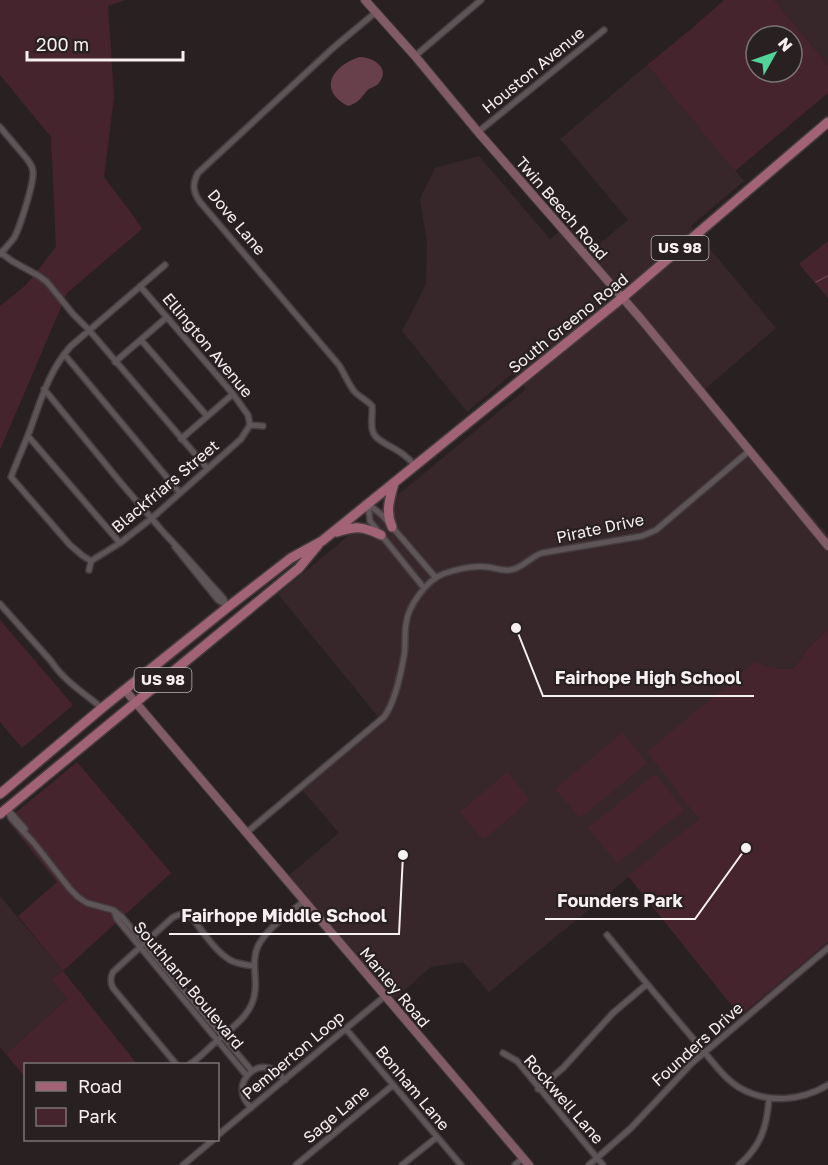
<svg xmlns="http://www.w3.org/2000/svg" width="828" height="1165" font-family="'Golos Text',sans-serif">
<rect width="100%" height="100%" fill="#292022"/>
<path fill="#37272b" d="M 774,0 L 828,0 L 828,65 Z
M 647,65 L 744,181 L 691,226 L 776,328 L 704,390 L 828,535 L 828,630 L 809,647 L 793,669 L 773,668 L 699,819 L 489,992 L 463,962 L 431,967 L 392,1001 L 287,877 L 339,833 L 299,786 L 379,718 L 278,594 L 526,389 L 513,373 L 467,412 L 402,331 L 426,284 L 427,243 L 420,199 L 435,168 L 479,156 L 550,239 L 568,225 L 591,251 L 628,220 L 560,139 Z
M 0,896 L 63,971 L 67,999 L 6,1054 L 0,1047 Z"/>
<path fill="#46242e" fill-rule="evenodd" d="M 0,0 L 125,0 L 108,6 L 114,97 L 104,177 L 135,218 L 142,229 L 67,293 L 0,450 L 0,306 L 26,285 L 56,247 L 51,137 L 0,75 Z
M 724,0 L 774,0 L 828,65 L 828,93 L 735,171 L 647,65 L 690,30 ZM 756,36 L 792,36 L 792,72 L 756,72 Z
M 828,241 L 828,298 L 799,264 Z
M 0,620 L 73,705 L 22,748 L 0,722 Z
M 828,630 L 828,942 L 740,1016 L 628,876 L 699,819 L 647,752 L 755,662 L 773,668 L 793,669 L 809,647 Z
M 622,733 L 647,763 L 580,818 L 555,789 Z
M 77,762 L 171,873 L 63,971 L 137,1064 L 26,1064 L 25,1077 L 6,1054 L 67,999 L 52,980 L 63,971 L 18,916 L 57,882 L 7,820 Z
M 507,772 L 530,800 L 483,840 L 460,812 Z
M 655,774 L 684,810 L 617,863 L 588,828 Z"/>
<path fill="#68404c" d="M 359,57 C 374,57 392,69 378,84 C 374,88 369,87 366,92 C 360,99 358,103 348,106 C 317,89 333,66 359,57 Z"/>
<g fill="none" stroke-linecap="round" stroke-linejoin="round">
<path stroke="#68404c" stroke-width="1.5" d="M 816,282 L 828,276"/>
<defs>
<path id="street" d="M 376,12 L 333,48 L 198,173 C 192,184 193,192 200,202 L 339,365 C 344,373 348,383 354,391 C 359,397 367,400 372,406 C 373,415 370,424 373,432 C 376,442 395,447 404,455 C 408,458 412,462 415,466
M 415,56 L 481,0
M 0,127 L 27,159 C 30,163 33,167 33,172 C 34,183 20,227 14,238 C 10,243 6,248 1,253 L 0,252
M 478,132 L 604,30
M 0,254 L 1,253 L 12,261 L 39,276 L 47,282 L 73,314 L 89,330 L 207,468
M 140,286 L 233,394 L 248,415 L 250,425
M 141,340 L 207,416
M 64,354 L 180,493
M 115,362 L 167,317
M 44,389 L 121,483 L 165,534 L 181,551 L 223,598 L 228,607
M 250,425 L 263,426
M 28,436 L 120,543
M 181,439 L 233,394
M 368,504 L 370,521 L 424,588
M 368,504 L 382,515 L 436,578
M 175,547 L 218,600 L 226,605
M 91,561 L 83,556 L 70,545 L 11,477 C 17,461 24,446 30,430 C 41,400 49,370 71,346 L 165,265
M 91,561 L 120,543 L 152,518 L 241,439 L 250,425
M 89,570 L 91,561
M 0,604 L 51,661 C 64,681 84,693 102,708
M 7,809 L 11,818 L 34,843 L 70,889 L 78,897 L 87,903 L 113,910 L 122,917 L 252,1071
M 9,811 L 25,829
M 246,833 L 384,717 C 394,704 401,673 404,656 C 406,646 404,635 406,624 C 408,606 426,581 443,574 C 457,569 473,565 488,567 C 495,568 502,571 510,570 C 522,569 530,557 542,553 L 642,536 L 656,530 L 749,451
M 114,911 L 117,919 L 247,1076
M 607,935 C 636,971 666,1007 696,1042 C 709,1057 724,1079 740,1088 C 768,1104 801,1101 828,1085
M 346,1029 L 461,1165
M 503,1053 L 517,1061 L 603,1165
M 176,1064 L 113,988 C 110,982 110,978 113,972 L 172,918 C 180,913 186,913 193,919 C 203,932 216,952 230,960 C 237,964 246,965 254,966
M 190,1064 C 200,1058 208,1048 217,1041 C 234,1026 253,1014 255,991 C 257,976 251,961 258,946 C 268,927 289,914 304,901
M 538,1089 L 563,1068 L 613,1013 L 647,984
M 251,1108 C 248,1104 244,1100 243,1095 C 239,1080 253,1064 269,1068 C 275,1069 280,1075 285,1080
M 218,1135 L 385,996
M 183,1165 L 213,1140
M 296,1165 L 393,1085
M 402,1165 L 437,1137
M 515,1165 L 523,1158
M 589,1165 L 631,1128 L 692,1063 L 828,948
M 739,1165 C 761,1146 767,1127 769,1098"/>
<path id="secondary" d="M 365,0 L 415,56 L 478,132 L 641,319 L 828,546
M 125,690 L 529,1165"/>
<path id="primary" d="M 392,527 C 385,510 390,499 394,483
M 337,532 C 356,526 362,526 381,535
M 0,794 L 102,708 L 228,607 L 291,558 L 322,541 L 622,298 L 828,122
M 0,814 L 299,568 L 318,545"/>
</defs>
<use href="#street" stroke="#443c3f" stroke-width="8"/>
<use href="#secondary" stroke="#443c3f" stroke-width="10"/>
<use href="#primary" stroke="#443c3f" stroke-width="12"/>
<use href="#street" stroke="#5f5457" stroke-width="5"/>
<use href="#secondary" stroke="#815c67" stroke-width="8"/>
<use href="#primary" stroke="#a36377" stroke-width="9"/>
</g>
<g text-anchor="middle" stroke-width="4.5" stroke-linejoin="round" paint-order="stroke">
<g fill="#292022" stroke="#b9b2b4" stroke-width="1.5">
<rect x="651.5" y="236" width="57" height="24" rx="4.5"/>
<rect x="134.5" y="668" width="57" height="24" rx="4.5"/>
</g>
<g font-size="15" font-weight="bold" fill="#f7f0f2">
<text x="680" y="253">US 98</text>
<text x="163" y="685">US 98</text>
</g>
<g font-size="16" fill="#f7f0f2" stroke="#292022">
<text transform="translate(533 70) rotate(-39)" y="6">Houston Avenue</text>
<text transform="translate(562 208) rotate(49)" y="6">Twin Beech Road</text>
<text transform="translate(237 222) rotate(50)" y="6">Dove Lane</text>
<text transform="translate(568 323) rotate(-39)" y="6">South Greeno Road</text>
<text transform="translate(208 345) rotate(50)" y="6">Ellington Avenue</text>
<text transform="translate(165 486) rotate(-40)" y="6">Blackfriars Street</text>
<text transform="translate(600 528) rotate(-12)" y="6">Pirate Drive</text>
<text transform="translate(189 985) rotate(50)" y="6">Southland Boulevard</text>
<text transform="translate(395 987) rotate(50)" y="6">Manley Road</text>
<text transform="translate(697 1044) rotate(-42)" y="6">Founders Drive</text>
<text transform="translate(293 1055) rotate(-40)" y="6">Pemberton Loop</text>
<text transform="translate(413 1088) rotate(50)" y="6">Bonham Lane</text>
<text transform="translate(564 1099) rotate(49)" y="6">Rockwell Lane</text>
<text transform="translate(336 1114) rotate(-40)" y="6">Sage Lane</text>
</g>
</g>
<path fill="none" stroke="#f7f0f2" stroke-width="2" d="M516 628L543 696H754M746 848L695 919H545M403 855L399 934H169"/>
<g fill="#f7f0f2" stroke="#292022" stroke-width="2">
<circle cx="516" cy="628" r="6"/>
<circle cx="746" cy="848" r="6"/>
<circle cx="403" cy="855" r="6"/>
</g>
<g font-size="18" text-anchor="middle" font-weight="bold" fill="#f7f0f2" stroke="#292022" stroke-width="4.5" stroke-linejoin="round" paint-order="stroke">
<text x="648" y="684">Fairhope High School</text>
<text x="620" y="907">Founders Park</text>
<text x="284" y="922">Fairhope Middle School</text>
</g>
<rect x="24" y="1063" width="195" height="78" fill="#292022" stroke="#7b7375" stroke-width="1.5"/>
<rect x="36" y="1082" width="30" height="9" fill="#a36377" stroke="#7b7375" stroke-width="1.5"/>
<text x="78" y="1093" font-size="18" fill="#f7f0f2">Road</text>
<rect x="36" y="1108" width="30" height="18" fill="#46242e" stroke="#7b7375" stroke-width="1.5"/>
<text x="78" y="1123" font-size="18" fill="#f7f0f2">Park</text>
<g transform="translate(774 54) rotate(50)"><circle r="28" fill="#292022" stroke="#7b7375" stroke-width="1.5"/>
<path d="M0-4.5L10 22L0 15L-10 22Z" fill="#52d397"/>
<text y="-9" font-size="16" font-weight="bold" text-anchor="middle" fill="#f7f0f2">N</text>
</g>
<path d="M27 51v9h156v-9" fill="none" stroke="#f7f0f2" stroke-width="3"/>
<text x="36" y="51" font-size="18" fill="#f7f0f2" stroke="#292022" stroke-width="4.5" paint-order="stroke">200 m</text>
</svg>
